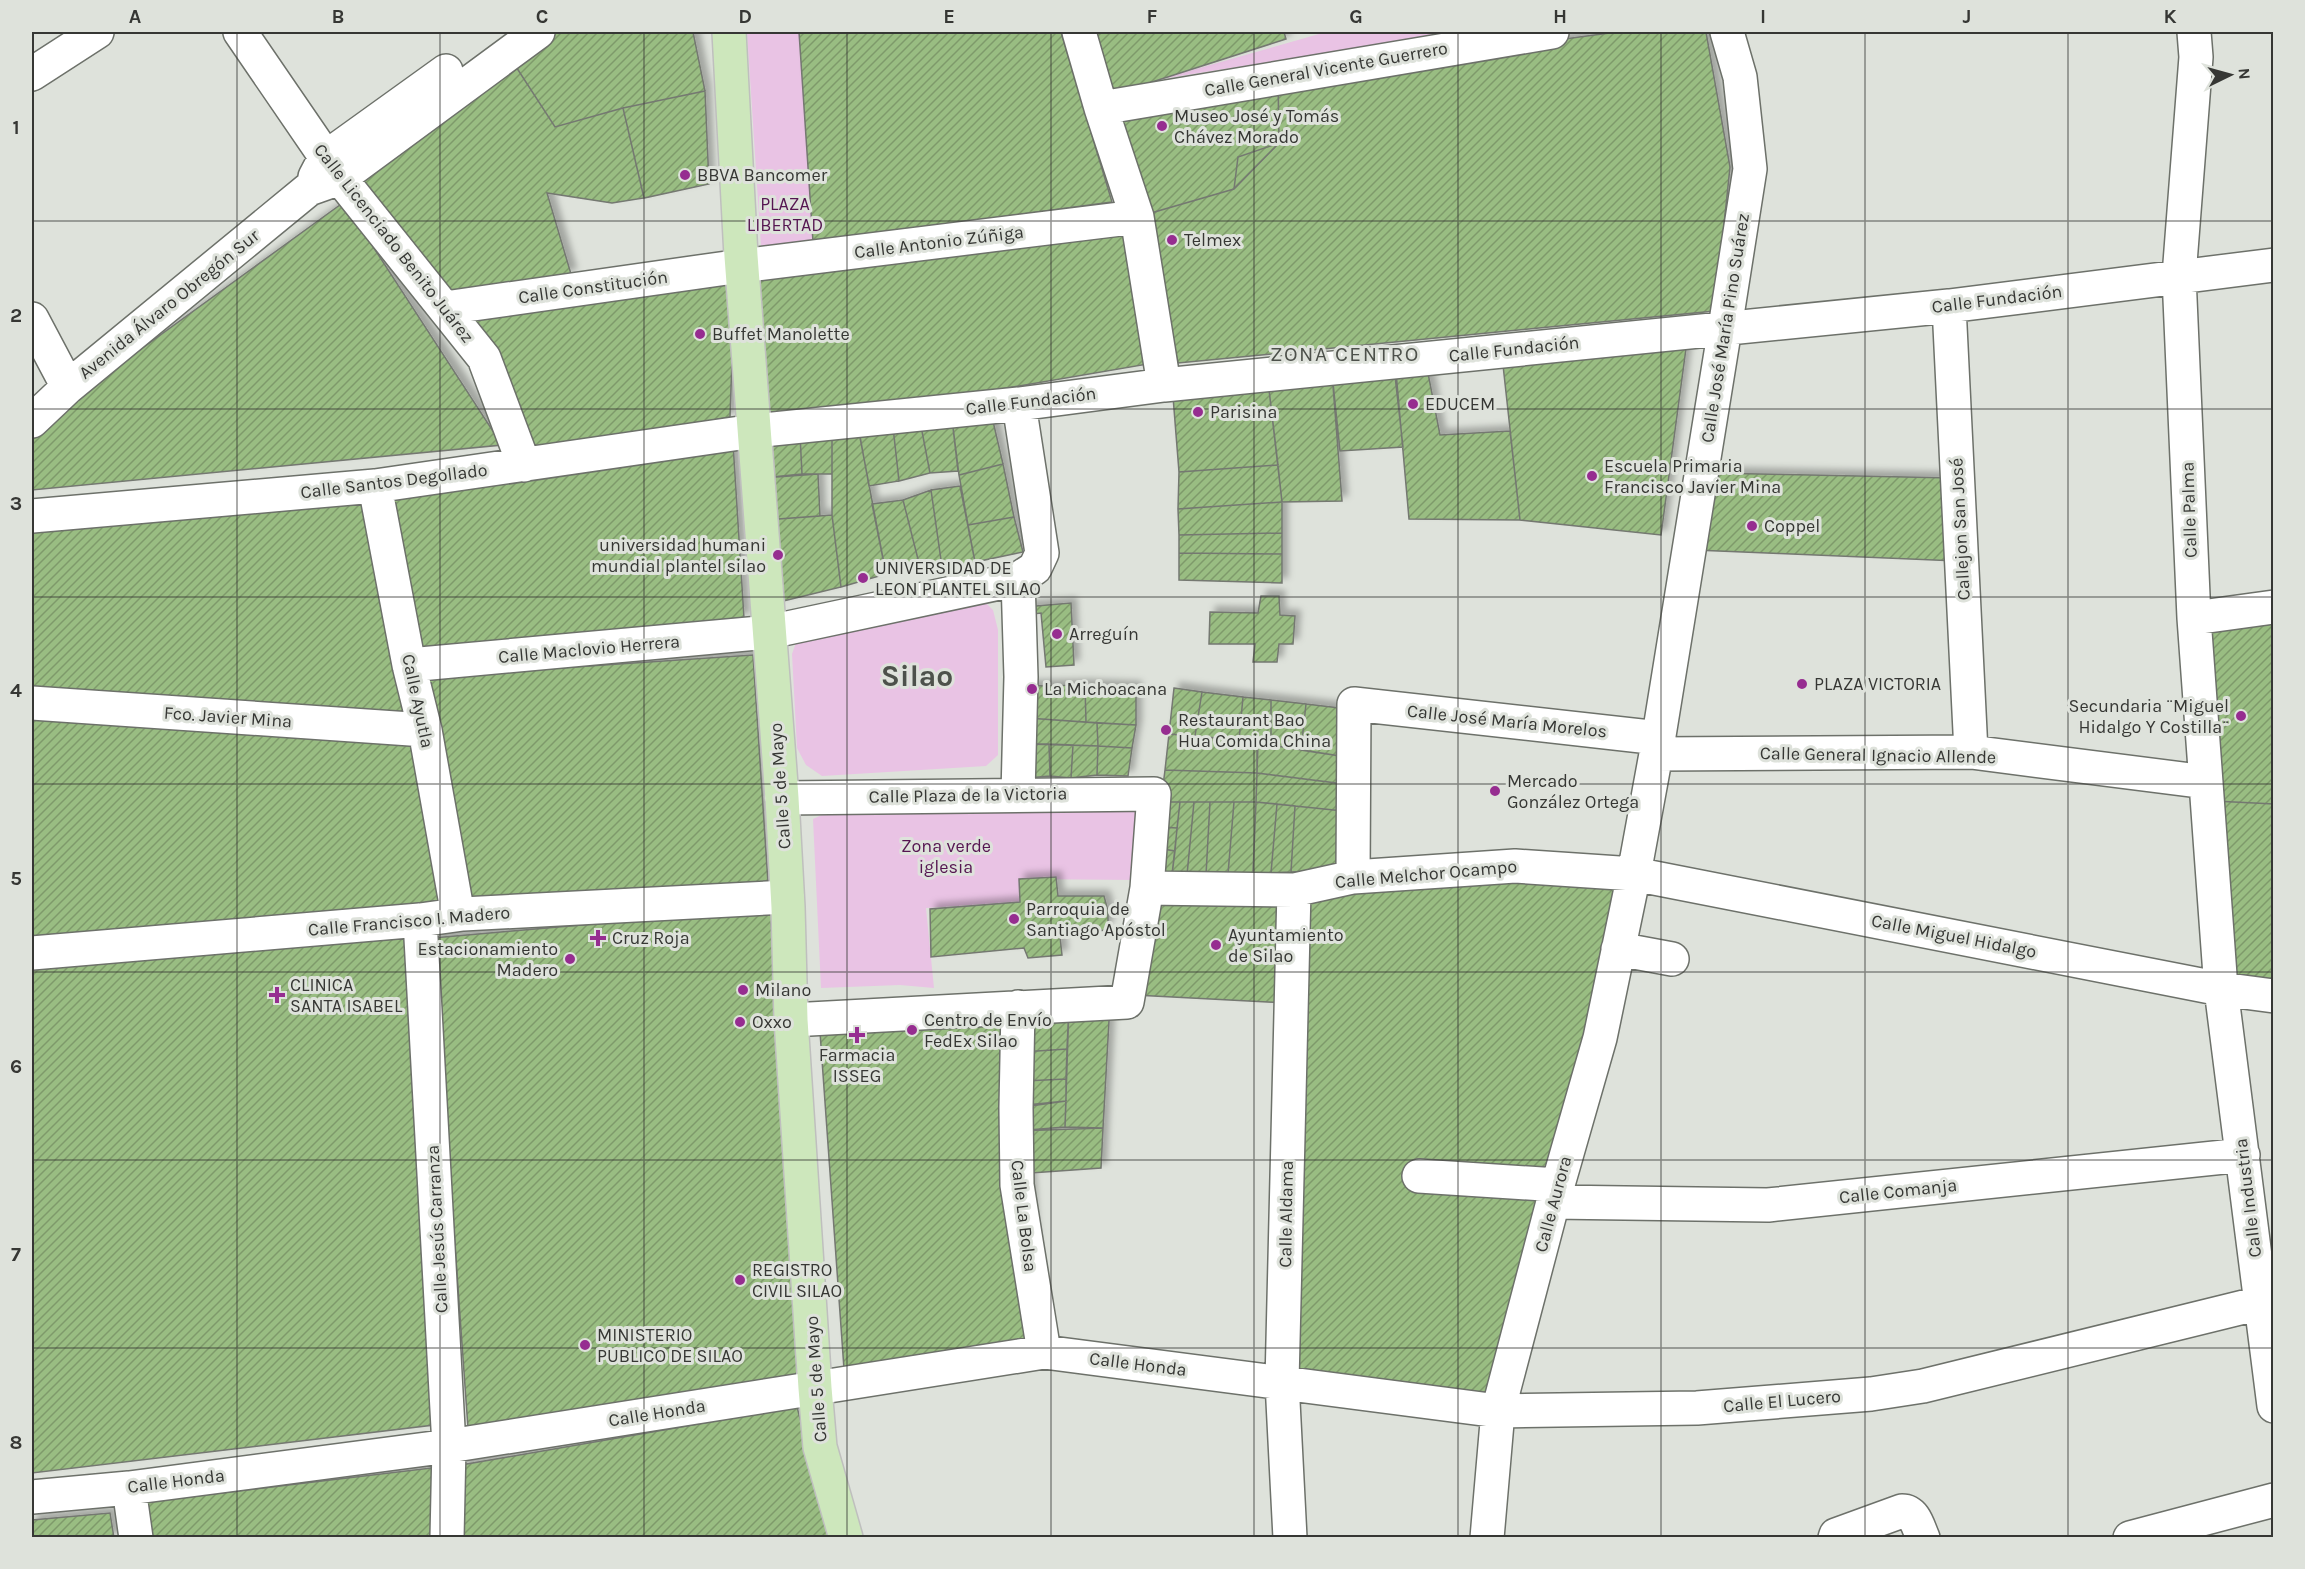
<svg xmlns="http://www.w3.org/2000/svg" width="2305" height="1569" font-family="Karla,sans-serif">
<defs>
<pattern id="building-hatch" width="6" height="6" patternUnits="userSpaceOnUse" patternTransform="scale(1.5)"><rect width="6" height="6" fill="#99bd82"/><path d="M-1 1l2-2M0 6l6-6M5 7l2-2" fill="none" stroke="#7e9a6b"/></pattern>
<filter id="shadow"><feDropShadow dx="5.5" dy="-5.5" stdDeviation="3" flood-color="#0004"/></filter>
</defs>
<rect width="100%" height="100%" fill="#dee2db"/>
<path fill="#e9c3e4" d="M 747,32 L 799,32 L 813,242 L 761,246 Z
M 1326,32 L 1431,32 L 1432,36 L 1161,79 Z
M 980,597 L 993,610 L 998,630 L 998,755 L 986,766 L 822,776 L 806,765 L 797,748 L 792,654 L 798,637 Z
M 1146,804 L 1138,880 L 1019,879 L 1020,902 L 926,908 L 934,988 L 900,985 L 821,988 L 813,819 L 844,805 Z"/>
<path fill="url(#building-hatch)" stroke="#747871" stroke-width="1.5" filter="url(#shadow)" d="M 545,32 L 693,32 L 705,91 L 623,108 L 555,127 L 511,59 Z
M 799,32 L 1061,32 L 1112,202 L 813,242 Z
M 1090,32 L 1284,32 L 1286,39 L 1121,92 L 1108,89 Z
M 1617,32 L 1706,32 L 1730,167 L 1715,311 L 1178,363 L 1144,215 L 1234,189 L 1238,157 L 1279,143 L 1278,77 Z
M 511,59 L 555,127 L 623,108 L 644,198 L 612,203 L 547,193 L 571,274 L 432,309 L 353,177 Z
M 1278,77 L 1279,143 L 1234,189 L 1144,215 L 1108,113 Z
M 705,91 L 709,184 L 644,198 L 623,108 Z
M 344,202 L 502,445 L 32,490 L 32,428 Z
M 1129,231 L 1148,364 L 754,431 L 741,266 Z
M 735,274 L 730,417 L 535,453 L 464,314 Z
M 1687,341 L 1661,535 L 1520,520 L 1502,356 Z
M 1394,367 L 1403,447 L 1340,451 L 1332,373 Z
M 1427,368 L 1440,435 L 1510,431 L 1520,520 L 1409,519 L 1396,372 Z
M 1332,373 L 1342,501 L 1282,502 L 1268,381 Z
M 1268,381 L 1278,465 L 1179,472 L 1172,384 Z
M 992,417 L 1003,464 L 959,475 L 952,419 Z
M 952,419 L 958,471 L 930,473 L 920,421 Z
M 920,421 L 930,473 L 899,481 L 893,427 Z
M 858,427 L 886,574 L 841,587 L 832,515 L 832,429 Z
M 893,427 L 899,481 L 869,486 L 859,431 Z
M 832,429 L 832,474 L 802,474 L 800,435 Z
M 800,435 L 802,474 L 762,478 L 760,438 Z
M 733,443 L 744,618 L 420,654 L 390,493 Z
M 1003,464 L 1014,517 L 968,525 L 959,475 Z
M 1278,465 L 1282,502 L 1178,509 L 1179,472 Z
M 1708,473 L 1953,478 L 1957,561 L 1695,550 Z
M 818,474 L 820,516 L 765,520 L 762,478 Z
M 960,486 L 975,562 L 942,567 L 931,490 Z
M 931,490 L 942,567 L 921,571 L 903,500 Z
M 367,496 L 411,715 L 32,688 L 32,527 Z
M 903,500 L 921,571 L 886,574 L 872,504 Z
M 1282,502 L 1282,533 L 1179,535 L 1178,509 Z
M 832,515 L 841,587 L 771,604 L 765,520 Z
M 1014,517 L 1023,552 L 975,562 L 968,525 Z
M 1282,533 L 1282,554 L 1179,553 L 1179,535 Z
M 1179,553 L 1282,554 L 1282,583 L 1179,580 Z
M 1261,596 L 1279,596 L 1280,615 L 1295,616 L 1293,644 L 1279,644 L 1277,662 L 1253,662 L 1255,644 L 1209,644 L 1210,612 L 1258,613 Z
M 1071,603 L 1074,665 L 1046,667 L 1041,613 L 1025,615 L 1024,607 Z
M 2274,622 L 2274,804 L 2214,801 L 2205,630 Z
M 753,655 L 769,898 L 473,907 L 423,677 Z
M 1085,685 L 1086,722 L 1027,718 L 1029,686 Z
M 1085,685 L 1136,687 L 1136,725 L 1086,722 Z
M 1174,688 L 1202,692 L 1195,736 L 1169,734 Z
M 1202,692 L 1243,697 L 1239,740 L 1195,736 Z
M 1243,697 L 1271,700 L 1271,745 L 1239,740 Z
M 1271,700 L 1306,704 L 1301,750 L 1271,745 Z
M 1306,704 L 1348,709 L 1346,757 L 1301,750 Z
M 1027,718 L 1097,723 L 1098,746 L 1027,744 Z
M 32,719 L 416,743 L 446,901 L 32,937 Z
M 1097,723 L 1136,725 L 1132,748 L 1098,746 Z
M 1169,734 L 1257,742 L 1257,773 L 1165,770 Z
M 1258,743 L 1346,757 L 1344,784 L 1257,773 Z
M 1027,744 L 1049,744 L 1050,776 L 1027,778 Z
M 1049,744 L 1073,745 L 1071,778 L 1050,776 Z
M 1073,745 L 1098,746 L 1097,775 L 1071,778 Z
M 1098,746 L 1132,748 L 1128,776 L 1097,775 Z
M 1165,770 L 1257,773 L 1256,802 L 1161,802 Z
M 1257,773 L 1344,784 L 1343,811 L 1256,802 Z
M 2214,801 L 2274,804 L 2274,986 L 2227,976 Z
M 1161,802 L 1180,802 L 1177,828 L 1159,827 Z
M 1180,802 L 1194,802 L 1187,875 L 1172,875 Z
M 1194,802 L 1210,802 L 1206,875 L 1187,875 Z
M 1210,802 L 1234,802 L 1228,874 L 1206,875 Z
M 1234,802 L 1256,802 L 1253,873 L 1228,874 Z
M 1256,802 L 1277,804 L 1271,873 L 1253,873 Z
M 1277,804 L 1295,806 L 1291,872 L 1271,873 Z
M 1295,806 L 1343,811 L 1340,870 L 1291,872 Z
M 1159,827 L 1177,828 L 1175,851 L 1156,848 Z
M 1156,848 L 1175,851 L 1172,875 L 1153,876 Z
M 1515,866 L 1621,885 L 1501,1401 L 1285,1383 L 1294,890 Z
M 1056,877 L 1058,896 L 1104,896 L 1108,911 L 1108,922 L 1105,930 L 1060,937 L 1062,955 L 1028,958 L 1024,948 L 931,957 L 930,909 L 1020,902 L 1019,879 Z
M 1152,894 L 1289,894 L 1287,1003 L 1135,995 Z
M 788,907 L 771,923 L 815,1388 L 469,1442 L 433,938 Z
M 408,936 L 434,1425 L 32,1473 L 32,967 Z
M 1110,1003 L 1103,1128 L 1065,1127 L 1069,1005 Z
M 1069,1005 L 1067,1049 L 1022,1052 L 1021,1015 Z
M 1021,1015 L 1039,1346 L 845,1383 L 820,1032 Z
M 1067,1049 L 1066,1079 L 1024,1081 L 1022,1052 Z
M 1066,1079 L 1066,1101 L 1026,1105 L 1024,1081 Z
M 1066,1101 L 1065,1127 L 1016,1131 L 1016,1108 Z
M 1103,1128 L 1101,1168 L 1017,1174 L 1016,1131 Z
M 797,1407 L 832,1538 L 460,1538 L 461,1465 Z
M 448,1466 L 444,1538 L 150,1538 L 145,1502 Z
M 110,1513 L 114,1538 L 32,1538 L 32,1520 Z"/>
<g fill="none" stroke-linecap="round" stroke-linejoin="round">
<defs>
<path id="minor" d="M 240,32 L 340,178 L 484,358 L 524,465
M 1079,32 L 1101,108 L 1137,217 L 1164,385
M 2194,32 L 2196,57 L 2179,276 L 2194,618 L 2221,989 L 2274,1406
M 32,74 L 97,32
M 1101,108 L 1552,32
M 315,177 L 325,158 L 446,71
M 1949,306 L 1971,752
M 445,308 L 741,266 L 1137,217
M 32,319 L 68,387
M 32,421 L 68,387 L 309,189 L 340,178 L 538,32
M 375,486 L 409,665 L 425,730 L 456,904 L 463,914
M 32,516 L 375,486 L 754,431 L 1019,404 L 1164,385 L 1949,306 L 2274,265
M 2194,618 L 2274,607
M 409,665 L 769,632 L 1018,579
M 32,703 L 425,730
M 1656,754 L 1971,752 L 2206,782
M 1018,794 L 1021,677 L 1018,579 L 1035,568 L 1042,553 L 1019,404
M 782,798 L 1154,794 L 1147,888 L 1127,1002 L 791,1020
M 1353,877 L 1354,704 L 1659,738
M 1147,888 L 1294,890 L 1353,877 L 1515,866 L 1634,874 L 2221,989 L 2274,996
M 420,920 L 449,1446 L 447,1538
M 1618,949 L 1672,959
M 32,953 L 420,920 L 463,914 L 787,897
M 1018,1007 L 1016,1108 L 1017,1185 L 1044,1352
M 1419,1176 L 1558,1185
M 1553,1202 L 1768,1205 L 2243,1155
M 129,1488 L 136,1538
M 32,1497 L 129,1488 L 449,1446 L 1044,1352 L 1498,1411 L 1697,1408 L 1871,1394 L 1923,1386 L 2260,1303 L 2274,1302
M 1290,1538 L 1282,1382 L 1294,890
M 1487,1538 L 1498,1411 L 1553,1202 L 1600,1038 L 1634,874 L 1656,754 L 1725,328 L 1750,169 L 1740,77 L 1727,32
M 1835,1538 L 1836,1535 L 1902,1511 C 1915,1511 1918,1527 1923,1538
M 2130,1538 L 2274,1500"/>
<path id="major" d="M 729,32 L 741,256 L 782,798 L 788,907 L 791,1020 L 815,1388 L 820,1447 L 846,1538"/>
</defs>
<use href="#minor" stroke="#6d716a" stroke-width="36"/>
<use href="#major" stroke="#bfbfbe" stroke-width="36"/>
<use href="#minor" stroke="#fff" stroke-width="33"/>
<use href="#major" stroke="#cde7bc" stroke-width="33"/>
</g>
<path fill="none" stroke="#363734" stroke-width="1.5" stroke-opacity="0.55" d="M 237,32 L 237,1538M 440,32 L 440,1538M 644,32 L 644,1538M 847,32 L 847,1538M 1051,32 L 1051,1538M 1254,32 L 1254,1538M 1458,32 L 1458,1538M 1661,32 L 1661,1538M 1865,32 L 1865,1538M 2068,32 L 2068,1538M 32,221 L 2274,221M 32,409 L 2274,409M 32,597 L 2274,597M 32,784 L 2274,784M 32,972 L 2274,972M 32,1160 L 2274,1160M 32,1348 L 2274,1348"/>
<g fill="#962d90" stroke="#dee2db" stroke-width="2">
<circle cx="1162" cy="126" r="6"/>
<circle cx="685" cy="175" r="6"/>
<circle cx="1172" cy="240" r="6"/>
<circle cx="700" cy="334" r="6"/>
<circle cx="1413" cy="404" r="6"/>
<circle cx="1198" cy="412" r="6"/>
<circle cx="1592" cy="476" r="6"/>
<circle cx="1752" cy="526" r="6"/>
<circle cx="778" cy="555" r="6"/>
<circle cx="863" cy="578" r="6"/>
<circle cx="1057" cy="634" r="6"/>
<circle cx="1802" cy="684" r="6"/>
<circle cx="1032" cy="689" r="6"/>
<circle cx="2241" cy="716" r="6"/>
<circle cx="1166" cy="730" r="6"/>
<circle cx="1495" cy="791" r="6"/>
<circle cx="1014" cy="919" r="6"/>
<path d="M595 929h6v6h6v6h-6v6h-6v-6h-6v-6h6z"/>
<circle cx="1216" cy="945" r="6"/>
<circle cx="570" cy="959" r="6"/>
<circle cx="743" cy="990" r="6"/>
<path d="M274 986h6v6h6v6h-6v6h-6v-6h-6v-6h6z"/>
<circle cx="740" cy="1022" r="6"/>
<circle cx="912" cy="1030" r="6"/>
<path d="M854 1026h6v6h6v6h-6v6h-6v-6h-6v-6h6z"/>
<circle cx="740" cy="1280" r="6"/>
<circle cx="585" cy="1345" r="6"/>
</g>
<g text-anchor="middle" stroke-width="6" stroke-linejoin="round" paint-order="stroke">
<g font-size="18" fill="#363734" stroke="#dee2db">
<text transform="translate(1326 69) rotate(-10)" y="6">Calle General Vicente Guerrero</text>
<text transform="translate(939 242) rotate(-7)" y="6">Calle Antonio Zúñiga</text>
<text transform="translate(394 243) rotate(52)" y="6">Calle Licenciado Benito Juárez</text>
<text transform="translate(593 287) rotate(-8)" y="6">Calle Constitución</text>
<text transform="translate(1997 299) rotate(-7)" y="6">Calle Fundación</text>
<text transform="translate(169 304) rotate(-39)" y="6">Avenida Álvaro Obregón Sur</text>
<text transform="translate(1725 328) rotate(-81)" y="6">Calle José María Pino Suárez</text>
<text transform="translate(1514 349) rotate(-6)" y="6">Calle Fundación</text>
<text transform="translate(1031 401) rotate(-7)" y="6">Calle Fundación</text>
<text transform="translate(394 481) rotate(-7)" y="6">Calle Santos Degollado</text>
<text transform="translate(2189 510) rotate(-92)" y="6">Calle Palma</text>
<text transform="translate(1960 529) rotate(-93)" y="6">Callejon San José</text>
<text transform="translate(589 649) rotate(-5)" y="6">Calle Maclovio Herrera</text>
<text transform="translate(418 701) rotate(78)" y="6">Calle Ayutla</text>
<text transform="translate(228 717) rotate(4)" y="6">Fco. Javier Mina</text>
<text transform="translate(1507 721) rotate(6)" y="6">Calle José María Morelos</text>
<text transform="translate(1878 755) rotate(1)" y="6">Calle General Ignacio Allende</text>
<text transform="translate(780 786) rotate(-94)" y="6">Calle 5 de Mayo</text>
<text transform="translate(968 795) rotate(-1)" y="6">Calle Plaza de la Victoria</text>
<text transform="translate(1426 874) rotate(-5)" y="6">Calle Melchor Ocampo</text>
<text transform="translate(409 921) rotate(-5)" y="6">Calle Francisco I. Madero</text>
<text transform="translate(1954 936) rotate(11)" y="6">Calle Miguel Hidalgo</text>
<text transform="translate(1898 1191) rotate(-6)" y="6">Calle Comanja</text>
<text transform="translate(2248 1198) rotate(-97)" y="6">Calle Industria</text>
<text transform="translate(1553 1204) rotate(-75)" y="6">Calle Aurora</text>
<text transform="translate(1286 1214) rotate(-89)" y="6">Calle Aldama</text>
<text transform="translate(1024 1216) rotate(83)" y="6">Calle La Bolsa</text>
<text transform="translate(437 1229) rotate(-93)" y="6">Calle Jesús Carranza</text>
<text transform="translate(1138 1364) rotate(7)" y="6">Calle Honda</text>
<text transform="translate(816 1379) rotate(-94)" y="6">Calle 5 de Mayo</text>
<text transform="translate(1782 1401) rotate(-5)" y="6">Calle El Lucero</text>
<text transform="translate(657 1413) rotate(-9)" y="6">Calle Honda</text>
<text transform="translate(176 1481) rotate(-7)" y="6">Calle Honda</text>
</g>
<g font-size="18" fill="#363734" stroke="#dee2db" text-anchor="start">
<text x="1174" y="122">Museo José y Tomás<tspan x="1174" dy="21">Chávez Morado</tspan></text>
<text x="697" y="181">BBVA Bancomer</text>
<text x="1184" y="246">Telmex</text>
<text x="712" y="340">Buffet Manolette</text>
<text x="1425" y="410">EDUCEM</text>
<text x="1210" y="418">Parisina</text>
<text x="1604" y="472">Escuela Primaria<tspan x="1604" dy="21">Francisco Javier Mina</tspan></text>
<text x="1764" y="532">Coppel</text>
<text x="766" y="551" text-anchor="end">universidad humani<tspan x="766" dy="21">mundial plantel silao</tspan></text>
<text x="875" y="574">UNIVERSIDAD DE<tspan x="875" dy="21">LEON PLANTEL SILAO</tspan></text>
<text x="1069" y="640">Arreguín</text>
<text x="1814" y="690">PLAZA VICTORIA</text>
<text x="1044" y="695">La Michoacana</text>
<text x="2229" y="712" text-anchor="end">Secundaria ¨Miguel<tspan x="2229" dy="21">Hidalgo Y Costilla¨</tspan></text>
<text x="1178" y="726">Restaurant Bao<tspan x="1178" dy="21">Hua Comida China</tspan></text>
<text x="1507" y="787">Mercado<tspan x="1507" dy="21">González Ortega</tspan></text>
<text x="1026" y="915">Parroquia de<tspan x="1026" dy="21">Santiago Apóstol</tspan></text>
<text x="1228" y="941">Ayuntamiento<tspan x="1228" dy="21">de Silao</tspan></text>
<text x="612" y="944">Cruz Roja</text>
<text x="558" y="955" text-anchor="end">Estacionamiento<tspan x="558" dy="21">Madero</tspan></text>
<text x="290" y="991">CLINICA<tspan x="290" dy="21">SANTA ISABEL</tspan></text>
<text x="755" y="996">Milano</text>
<text x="924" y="1026">Centro de Envío<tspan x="924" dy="21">FedEx Silao</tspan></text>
<text x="752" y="1028">Oxxo</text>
<text x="857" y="1061" text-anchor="middle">Farmacia<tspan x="857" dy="21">ISSEG</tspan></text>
<text x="752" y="1276">REGISTRO<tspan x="752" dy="21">CIVIL SILAO</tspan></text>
<text x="597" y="1341">MINISTERIO<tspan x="597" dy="21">PUBLICO DE SILAO</tspan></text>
</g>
<g font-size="18" fill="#551551" stroke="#dee2db">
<text x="785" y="210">PLAZA<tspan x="785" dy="21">LIBERTAD</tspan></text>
<text x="946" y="852">Zona verde<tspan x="946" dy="21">iglesia</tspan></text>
</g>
<g font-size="21" letter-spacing="1.5" fill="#4d514b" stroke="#dee2db">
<text x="1345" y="361">ZONA CENTRO</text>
</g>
<g font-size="30" font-weight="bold" fill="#4d514b" stroke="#dee2db">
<text x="917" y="686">Silao</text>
</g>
</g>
<rect width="2305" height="1569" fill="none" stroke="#dee2db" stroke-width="66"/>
<g transform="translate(2230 75) rotate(85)" stroke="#dee2db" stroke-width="4.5" paint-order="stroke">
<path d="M0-4.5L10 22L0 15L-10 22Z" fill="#363734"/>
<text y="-9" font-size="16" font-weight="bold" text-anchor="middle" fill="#363734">N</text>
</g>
<rect x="33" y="33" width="2239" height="1503" fill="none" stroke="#363734" stroke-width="2"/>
<g font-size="20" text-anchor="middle" font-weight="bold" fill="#363734">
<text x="135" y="23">A</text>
<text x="338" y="23">B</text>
<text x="542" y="23">C</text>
<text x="745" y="23">D</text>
<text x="949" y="23">E</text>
<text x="1152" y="23">F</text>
<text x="1356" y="23">G</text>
<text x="1560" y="23">H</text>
<text x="1763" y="23">I</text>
<text x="1967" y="23">J</text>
<text x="2170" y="23">K</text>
<text x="16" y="134">1</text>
<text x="16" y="322">2</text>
<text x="16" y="510">3</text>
<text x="16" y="697">4</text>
<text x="16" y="885">5</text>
<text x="16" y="1073">6</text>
<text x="16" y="1261">7</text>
<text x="16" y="1449">8</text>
</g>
</svg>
